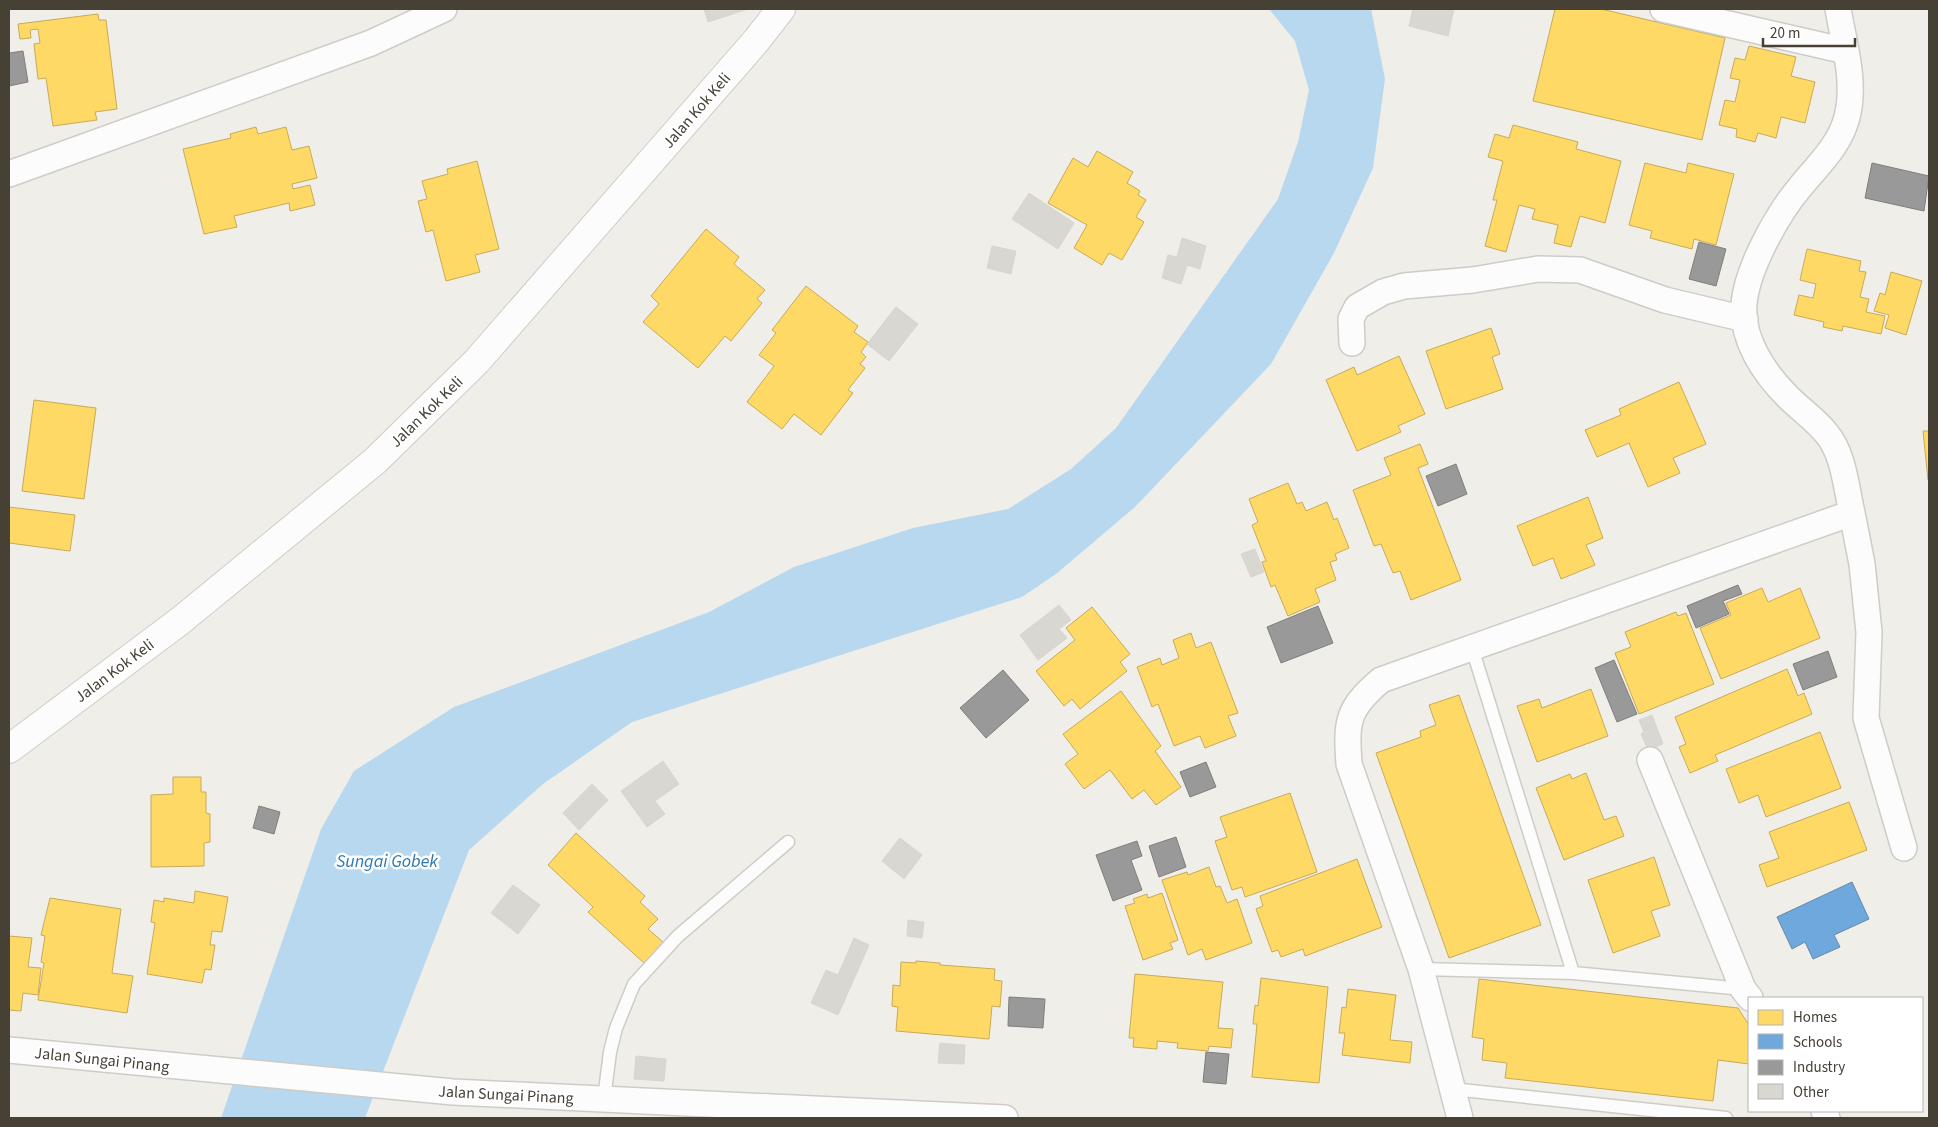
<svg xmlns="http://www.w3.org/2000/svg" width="1938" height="1127" font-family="'Source Sans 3',sans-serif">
<rect width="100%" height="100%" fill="#f0eee8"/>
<path fill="#b8d8ef" d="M 1269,9 L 1371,9 L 1385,79 L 1373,168 L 1334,253 L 1271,364 L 1135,507 L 1056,574 L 1022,597 L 632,722 L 543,784 L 469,850 L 365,1118 L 221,1118 L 321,829 L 354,771 L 454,707 L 709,612 L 794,567 L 913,528 L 1008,509 L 1071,469 L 1116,428 L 1278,199 L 1298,142 L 1309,90 L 1295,41 Z"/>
<path fill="#ffd966" stroke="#c8ab57" d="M 1555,9 L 1601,9 L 1725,38 L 1702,140 L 1533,101 Z
M 98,14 L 99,20 L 106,20 L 117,109 L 95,112 L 97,120 L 53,126 L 46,78 L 38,79 L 34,44 L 40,43 L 38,29 L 30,30 L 31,38 L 20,39 L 18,24 Z
M 1749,46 L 1796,57 L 1791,76 L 1815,82 L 1805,123 L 1781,117 L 1776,138 L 1758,133 L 1755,142 L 1736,137 L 1737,129 L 1719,125 L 1725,100 L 1735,102 L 1740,80 L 1730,78 L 1735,58 L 1745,60 Z
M 1513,125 L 1578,142 L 1576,149 L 1621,161 L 1605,223 L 1580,216 L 1571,247 L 1554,243 L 1558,225 L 1532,219 L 1535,209 L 1519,205 L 1506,252 L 1485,246 L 1497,200 L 1493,200 L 1503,161 L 1488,157 L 1495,134 L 1509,138 Z
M 256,127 L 258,134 L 286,127 L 292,150 L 309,146 L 317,178 L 292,184 L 293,189 L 310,185 L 315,205 L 290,211 L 289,203 L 234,216 L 237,227 L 204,234 L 183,149 L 231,138 L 230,134 Z
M 1097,151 L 1133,172 L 1127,183 L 1140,191 L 1138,195 L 1146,200 L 1136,217 L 1144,222 L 1122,260 L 1109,253 L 1102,265 L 1074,248 L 1087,225 L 1048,203 L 1073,158 L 1088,167 Z
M 477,161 L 499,249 L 475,255 L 480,272 L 446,281 L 433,230 L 426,232 L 418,201 L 427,199 L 422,181 L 448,174 L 447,169 Z
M 1645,163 L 1686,173 L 1688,163 L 1734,174 L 1716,245 L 1694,239 L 1692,249 L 1650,238 L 1652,231 L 1629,225 Z
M 706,229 L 739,257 L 734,264 L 765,290 L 757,299 L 762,303 L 731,341 L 725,336 L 698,368 L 643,322 L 659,304 L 651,296 Z
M 1807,249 L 1861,261 L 1859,271 L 1866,272 L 1860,297 L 1869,299 L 1866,312 L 1885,316 L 1881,334 L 1843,326 L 1842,331 L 1823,327 L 1824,322 L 1794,315 L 1799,295 L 1813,298 L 1816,284 L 1800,280 Z
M 1891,272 L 1922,281 L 1906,335 L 1885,328 L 1889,315 L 1874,311 L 1880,293 L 1885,295 Z
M 806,286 L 858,326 L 854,332 L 868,342 L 861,352 L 866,357 L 860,364 L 865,368 L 848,390 L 853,393 L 821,435 L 794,414 L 782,429 L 747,402 L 774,366 L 759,355 L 776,333 L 772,330 Z
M 1491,328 L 1500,354 L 1492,357 L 1503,389 L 1446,409 L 1426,351 Z
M 1399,356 L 1425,414 L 1398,426 L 1401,432 L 1357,451 L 1326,380 L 1354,367 L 1357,375 Z
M 1679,382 L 1706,444 L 1673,458 L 1680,473 L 1648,487 L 1629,443 L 1597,457 L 1585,430 L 1621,415 L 1619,409 Z
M 34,400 L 96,408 L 84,499 L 22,491 Z
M 1923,431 L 1929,431 L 1929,480 L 1928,480 Z
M 1420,444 L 1428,464 L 1418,468 L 1461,580 L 1411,600 L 1400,571 L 1393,573 L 1381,544 L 1374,546 L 1353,490 L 1391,475 L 1384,458 Z
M 1288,483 L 1297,504 L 1302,502 L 1306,511 L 1327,502 L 1334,520 L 1337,518 L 1349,548 L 1335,554 L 1337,560 L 1330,562 L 1336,580 L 1315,589 L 1320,602 L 1288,616 L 1275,585 L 1271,587 L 1262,562 L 1266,561 L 1252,525 L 1258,522 L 1249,499 Z
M 1588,497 L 1603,538 L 1586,545 L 1595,565 L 1561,579 L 1553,558 L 1533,566 L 1517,526 Z
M 9,507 L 75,515 L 70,551 L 9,543 Z
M 1762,588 L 1768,602 L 1800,588 L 1820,638 L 1721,679 L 1700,628 L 1731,615 L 1726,603 Z
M 1092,607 L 1130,654 L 1120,662 L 1127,671 L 1080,709 L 1072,699 L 1064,706 L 1036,671 L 1075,640 L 1066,628 Z
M 1676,612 L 1678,616 L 1686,613 L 1714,684 L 1639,714 L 1615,653 L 1631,647 L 1625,632 Z
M 1191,633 L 1196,648 L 1211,642 L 1238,713 L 1228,716 L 1236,736 L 1205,748 L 1200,736 L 1174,746 L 1158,704 L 1152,707 L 1137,667 L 1160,658 L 1162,665 L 1179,658 L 1173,640 Z
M 1787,669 L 1798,696 L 1804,693 L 1812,714 L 1715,755 L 1718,761 L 1690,773 L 1679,747 L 1686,744 L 1675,717 Z
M 1591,689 L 1608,736 L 1537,762 L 1517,706 L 1539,699 L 1542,708 Z
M 1121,691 L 1161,746 L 1155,751 L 1181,787 L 1156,805 L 1144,790 L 1132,799 L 1110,770 L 1084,789 L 1065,764 L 1078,754 L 1063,734 Z
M 1459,695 L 1541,925 L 1449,958 L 1376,753 L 1421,737 L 1420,731 L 1436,725 L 1429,705 Z
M 1820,732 L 1841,788 L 1766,817 L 1758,795 L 1739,803 L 1726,769 Z
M 1586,773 L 1604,820 L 1616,816 L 1624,836 L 1564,860 L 1536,788 L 1570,774 L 1572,779 Z
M 173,777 L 201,777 L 201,792 L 206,792 L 206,813 L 210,814 L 210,842 L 204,843 L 204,866 L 151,867 L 151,795 L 173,794 Z
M 1290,793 L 1317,872 L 1245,897 L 1242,887 L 1232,890 L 1215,841 L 1227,837 L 1220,817 Z
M 1849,802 L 1867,850 L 1767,887 L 1759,865 L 1779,858 L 1769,832 Z
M 576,833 L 645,896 L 640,902 L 658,919 L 648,929 L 663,942 L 644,963 L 588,912 L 593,907 L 548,865 Z
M 1654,857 L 1670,905 L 1651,911 L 1660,936 L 1613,953 L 1588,880 Z
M 1357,859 L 1382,927 L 1305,956 L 1303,949 L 1281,957 L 1278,950 L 1272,952 L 1256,909 L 1263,906 L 1260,896 Z
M 1209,867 L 1216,887 L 1220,886 L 1227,903 L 1237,899 L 1252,943 L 1206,960 L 1202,949 L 1188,955 L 1162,880 L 1187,872 L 1188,875 Z
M 195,891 L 228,897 L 222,932 L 212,931 L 210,945 L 215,945 L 211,970 L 205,969 L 202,983 L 147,974 L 155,923 L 151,922 L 154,900 L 164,902 L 164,898 L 194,903 Z
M 1162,893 L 1178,940 L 1170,943 L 1173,949 L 1143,960 L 1125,906 L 1135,903 L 1133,899 L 1147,894 L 1148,898 Z
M 50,898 L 121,909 L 112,973 L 133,976 L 127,1013 L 38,1000 L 44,963 L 41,962 L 45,936 L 41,935 Z
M 9,936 L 32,938 L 28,967 L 41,968 L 38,995 L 23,993 L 21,1011 L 9,1010 Z
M 916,961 L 940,963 L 940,965 L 995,969 L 994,980 L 1002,981 L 1000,1007 L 992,1006 L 989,1039 L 896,1031 L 898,1007 L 892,1006 L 893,985 L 900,986 L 901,962 L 916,963 Z
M 1135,974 L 1223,982 L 1218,1028 L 1233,1029 L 1231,1048 L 1209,1046 L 1208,1051 L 1177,1048 L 1178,1043 L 1157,1041 L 1157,1049 L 1133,1047 L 1134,1038 L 1129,1038 Z
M 1261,978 L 1328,987 L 1319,1083 L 1252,1077 L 1257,1024 L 1253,1024 L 1255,1005 L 1258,1006 Z
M 1479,979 L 1738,1008 L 1749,1025 L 1749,1064 L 1718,1060 L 1713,1101 L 1505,1078 L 1507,1063 L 1482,1060 L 1484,1039 L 1472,1037 Z
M 1348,989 L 1396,995 L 1390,1040 L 1412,1042 L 1410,1063 L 1342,1055 L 1345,1033 L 1339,1033 L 1342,1007 L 1346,1008 Z"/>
<path fill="#6fa8dc" stroke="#6389aa" d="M 1852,882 L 1869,919 L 1834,935 L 1840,947 L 1813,959 L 1805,942 L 1792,949 L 1777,917 Z"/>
<path fill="#999" stroke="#807e7b" d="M 23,51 L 28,82 L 9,86 L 9,53 Z
M 1872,163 L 1929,176 L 1924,211 L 1865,198 Z
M 1699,242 L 1726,249 L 1716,286 L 1689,279 Z
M 1456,464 L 1467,494 L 1438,506 L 1426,476 Z
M 1738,585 L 1742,594 L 1723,601 L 1729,614 L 1696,628 L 1687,606 Z
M 1318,606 L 1333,643 L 1281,663 L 1267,627 Z
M 1828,651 L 1837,677 L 1803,690 L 1793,664 Z
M 1614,660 L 1637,714 L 1617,722 L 1595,668 Z
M 1003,670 L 1029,700 L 986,738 L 960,708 Z
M 1206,762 L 1216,787 L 1190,797 L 1180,772 Z
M 259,806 L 280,812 L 274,834 L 253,828 Z
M 1176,837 L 1186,867 L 1159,877 L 1149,846 Z
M 1137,841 L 1142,856 L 1131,860 L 1142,890 L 1113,901 L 1096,855 Z
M 1009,997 L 1045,999 L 1043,1028 L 1008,1026 Z
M 1206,1052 L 1229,1054 L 1226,1084 L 1203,1082 Z"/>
<path fill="#d9d7d1" stroke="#d8d5ce" d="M 704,9 L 748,9 L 708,22 Z
M 1413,9 L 1454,9 L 1448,36 L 1409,26 Z
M 1029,193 L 1074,223 L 1058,249 L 1012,219 Z
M 1182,238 L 1206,246 L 1200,269 L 1187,265 L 1181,284 L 1162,278 L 1168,255 L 1177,257 Z
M 992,246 L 1016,251 L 1011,274 L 987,268 Z
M 896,307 L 918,324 L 889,361 L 867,344 Z
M 1255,549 L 1264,572 L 1251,577 L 1241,554 Z
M 1059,605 L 1071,620 L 1059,629 L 1067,638 L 1038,660 L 1020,635 Z
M 1652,715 L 1663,744 L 1648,750 L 1641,734 L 1644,732 L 1639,720 Z
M 663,761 L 679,784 L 655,801 L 665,814 L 647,827 L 621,791 Z
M 592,784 L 608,800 L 579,830 L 563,813 Z
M 900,838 L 922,855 L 904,879 L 882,861 Z
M 513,885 L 540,905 L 518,934 L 491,913 Z
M 908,920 L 924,922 L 922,938 L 907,936 Z
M 854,938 L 869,945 L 838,1015 L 811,1003 L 826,970 L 838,975 Z
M 940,1043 L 965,1045 L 964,1064 L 938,1063 Z
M 636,1056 L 666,1059 L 664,1081 L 634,1079 Z"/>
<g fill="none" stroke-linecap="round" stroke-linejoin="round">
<defs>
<path id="service" d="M 1472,648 L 1573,973
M 1421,969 L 1573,973 L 1743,989
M 1452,1089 L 1726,1118
M 604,1099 L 610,1052 L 616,1028 L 634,984 L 678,936 L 788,842"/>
<path id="minor" d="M 1663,9 L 1846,51
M 9,174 L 371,43 L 444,9
M 1352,343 L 1351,319 L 1357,307 L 1383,292 L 1404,286 L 1473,280 L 1538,269 L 1580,270 L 1665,300 L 1745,319
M 1852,513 L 1862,564 L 1869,632 L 1866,718 L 1904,848
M 1650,760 L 1743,989 L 1750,998
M 9,1050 L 453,1092 L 1005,1118
M 1824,1111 L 1827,1118
M 1460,1118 L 1421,969 L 1349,764 C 1346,721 1347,709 1381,680 L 1852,513 C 1846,487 1844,455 1827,434 C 1816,420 1801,410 1788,397 C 1764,373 1741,339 1744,304 C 1747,268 1778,213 1801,186 C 1819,164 1840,145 1847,117 C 1856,82 1844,44 1838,9"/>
<path id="tertiary" d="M 9,749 L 180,621 L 375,461 L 477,361 L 756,41 L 781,9"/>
</defs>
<use href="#service" stroke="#ceccc6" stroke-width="15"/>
<use href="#minor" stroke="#ceccc6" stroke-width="28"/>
<use href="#tertiary" stroke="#ceccc6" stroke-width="30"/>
<use href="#service" stroke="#fdfcfc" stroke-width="12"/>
<use href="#minor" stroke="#fdfcfc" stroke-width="25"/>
<use href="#tertiary" stroke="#fdfcfc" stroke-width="28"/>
</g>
<g text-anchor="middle" stroke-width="5" stroke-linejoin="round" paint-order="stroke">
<g font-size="16" fill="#464035" stroke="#fff">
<text transform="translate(696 110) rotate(-49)" y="6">Jalan Kok Keli</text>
<text transform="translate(426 411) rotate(-44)" y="6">Jalan Kok Keli</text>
<text transform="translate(114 670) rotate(-37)" y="6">Jalan Kok Keli</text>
<text transform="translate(102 1059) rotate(6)" y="6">Jalan Sungai Pinang</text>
<text transform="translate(506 1094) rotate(3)" y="6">Jalan Sungai Pinang</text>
</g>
<g font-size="18" font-style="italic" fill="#2b77b4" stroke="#fff">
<text x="387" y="867">Sungai Gobek</text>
</g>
</g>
<rect width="1938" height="1127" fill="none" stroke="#464035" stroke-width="20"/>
<rect x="1748" y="997" width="175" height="115" fill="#ffffff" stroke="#b5b3ae"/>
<rect x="1758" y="1010" width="25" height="15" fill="#ffd966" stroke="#b5b3ae"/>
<text x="1793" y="1022" font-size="15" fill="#464035">Homes</text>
<rect x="1758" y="1034" width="25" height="15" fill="#6fa8dc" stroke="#b5b3ae"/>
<text x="1793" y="1047" font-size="15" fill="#464035">Schools</text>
<rect x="1758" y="1060" width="25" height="15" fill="#999999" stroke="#b5b3ae"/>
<text x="1793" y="1072" font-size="15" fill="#464035">Industry</text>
<rect x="1758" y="1084" width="25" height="15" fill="#d9d7d1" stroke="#b5b3ae"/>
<text x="1793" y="1097" font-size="15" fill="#464035">Other</text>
<path d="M1763 38v8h92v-8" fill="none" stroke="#464035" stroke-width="2.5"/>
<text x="1770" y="38" font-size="15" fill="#464035" stroke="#ffffff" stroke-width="4" paint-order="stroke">20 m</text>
</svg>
